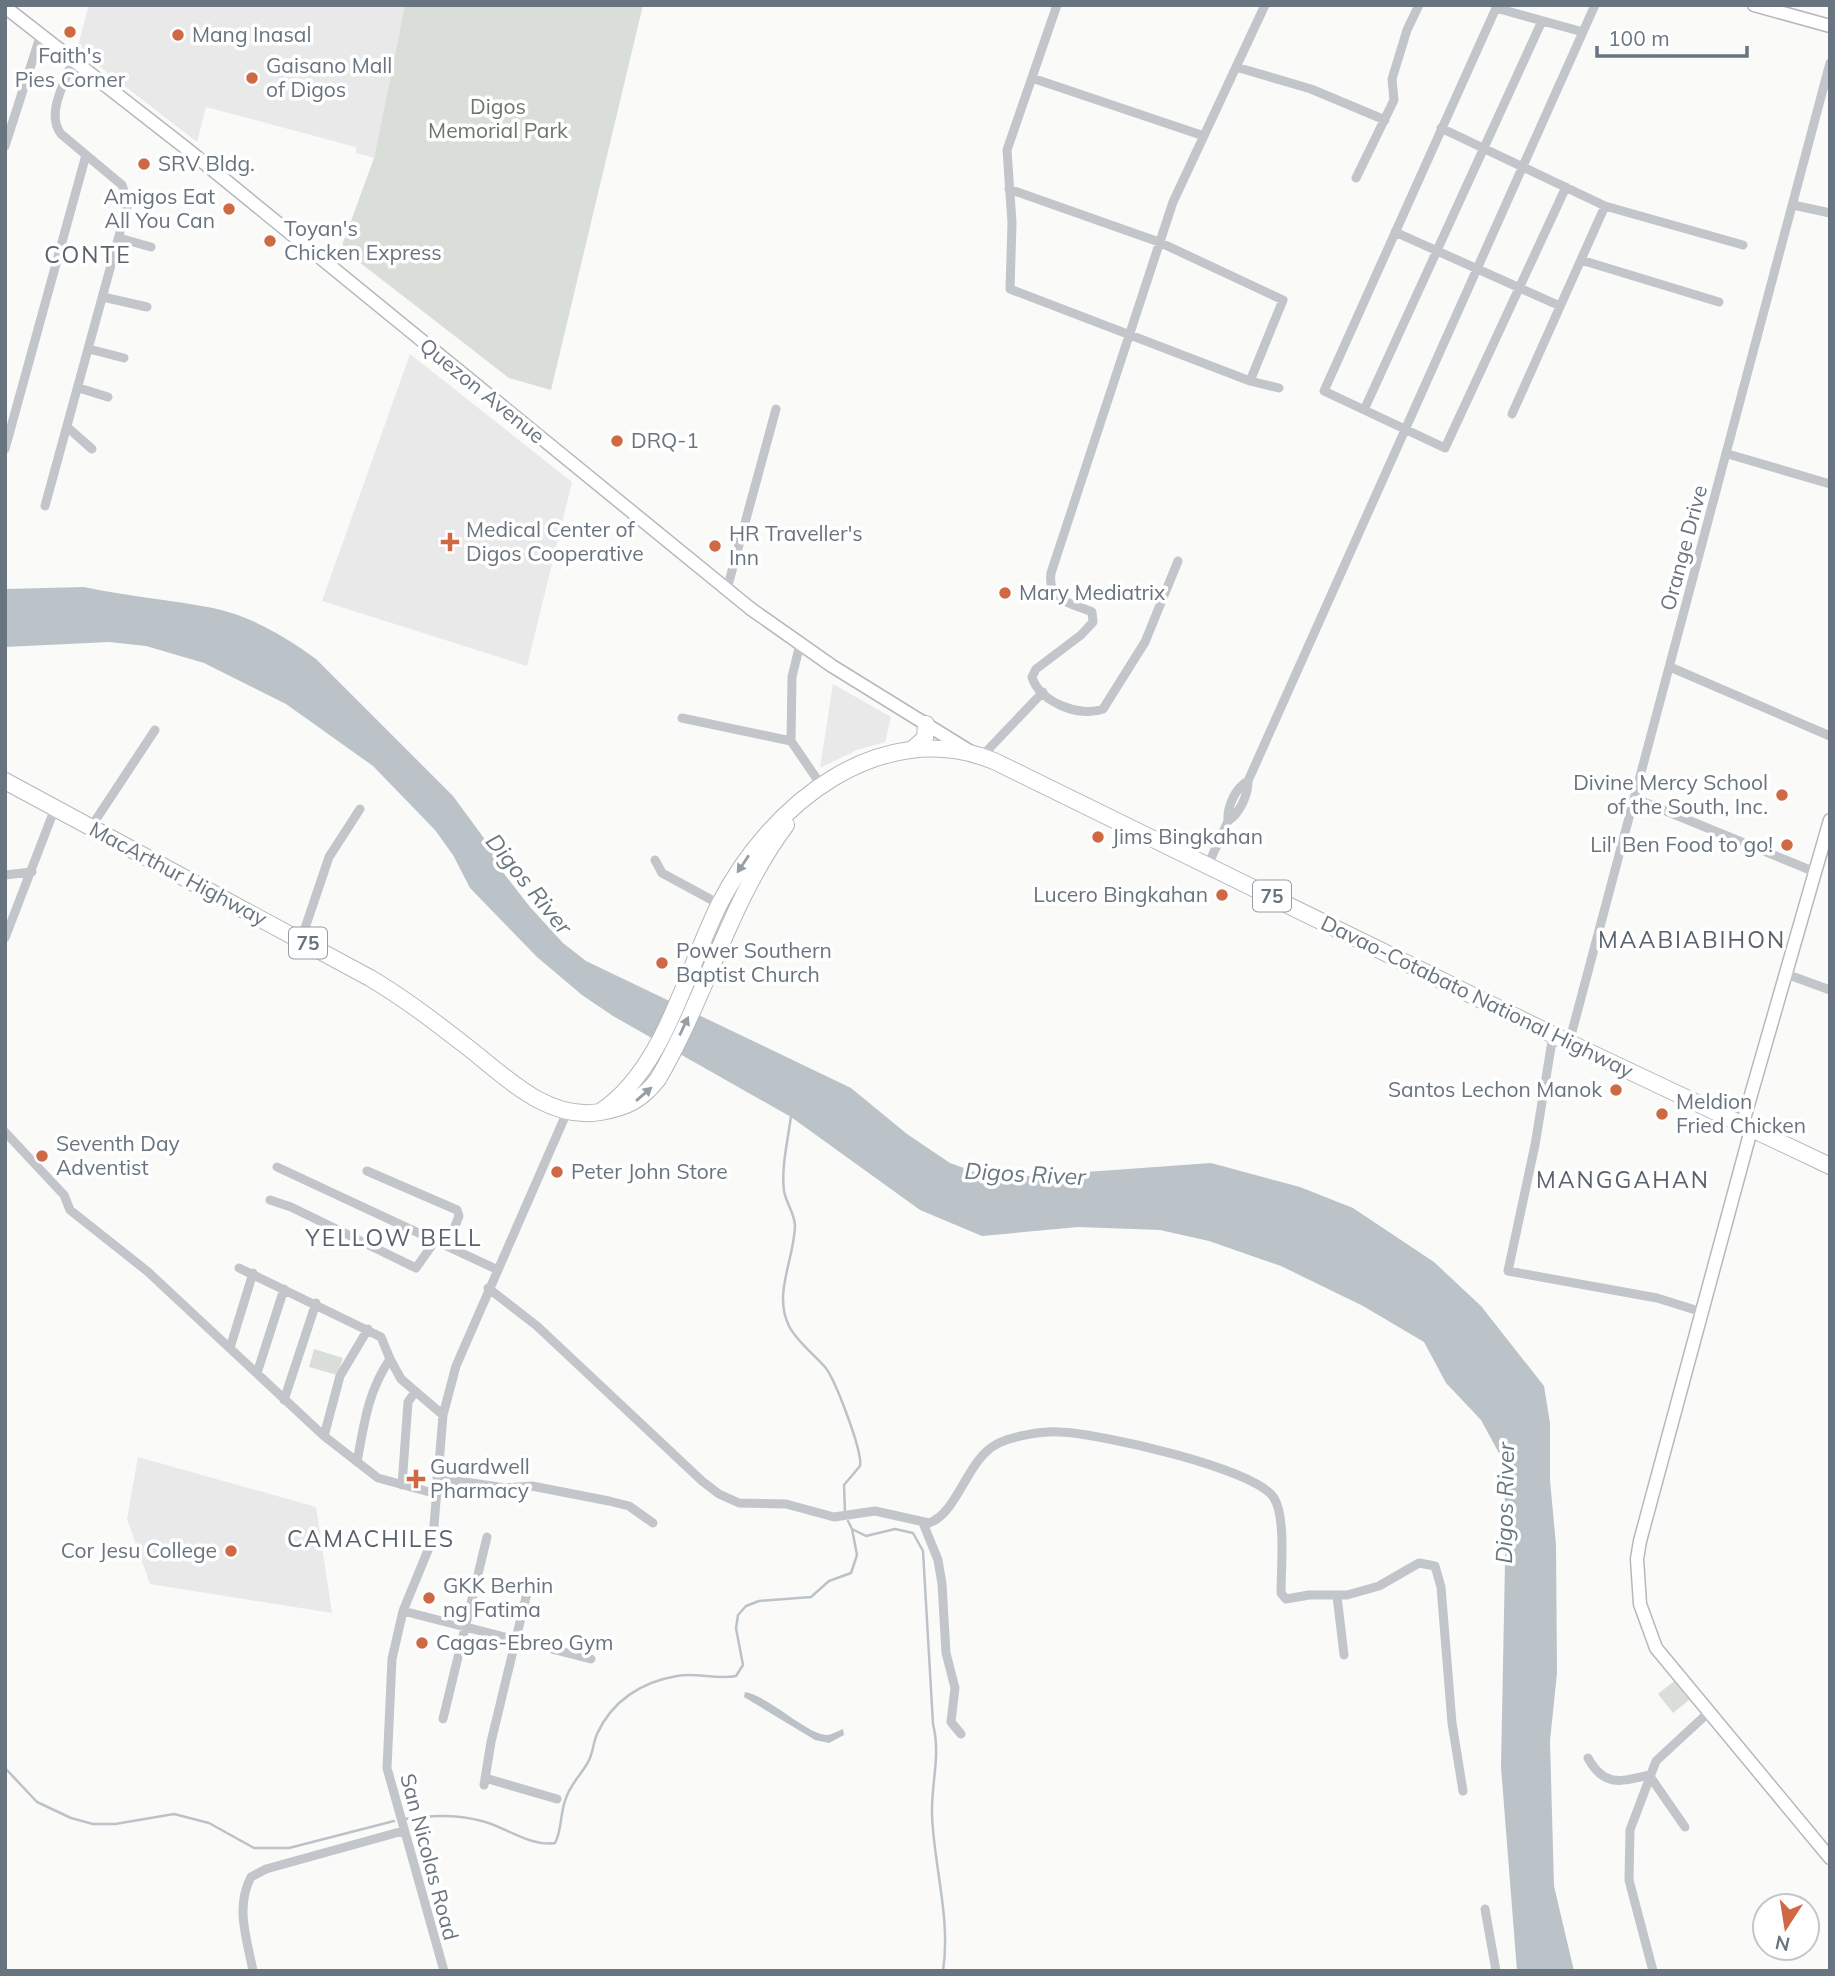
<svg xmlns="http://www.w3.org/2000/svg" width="1835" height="1976" font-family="Mulish,sans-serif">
<rect width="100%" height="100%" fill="#fafaf8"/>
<path fill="#e8e9e8" d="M 89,5 L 405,5 L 374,158 L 356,153 L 356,147 L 206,107 L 197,142 L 77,49 Z
M 410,354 L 572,482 L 527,666 L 322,601 Z
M 833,684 L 891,717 L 885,742 L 857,750 L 820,768 Z
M 138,1457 L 316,1507 L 332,1613 L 150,1584 L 127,1519 Z"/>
<path fill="#daded8" d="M 405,5 L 643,5 L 551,390 L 509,378 L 341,248 L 374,158 Z
M 314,1349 L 343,1358 L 337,1375 L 309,1367 Z
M 1674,1681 L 1689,1700 L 1673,1713 L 1658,1694 Z"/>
<path fill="#bbc3c8" d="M 84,587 C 127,596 171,600 213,608 C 251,616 286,637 316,659 L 453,796 L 486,841 L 505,875 L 530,907 L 563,943 L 586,961 L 851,1088 L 907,1134 L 950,1163 L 983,1175 L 1015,1177 L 1211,1163 L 1300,1187 L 1353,1208 L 1434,1262 L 1481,1306 L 1544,1386 L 1550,1423 L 1550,1480 L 1556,1545 L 1557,1673 L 1550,1741 L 1554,1886 L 1574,1971 L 1517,1971 L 1501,1767 L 1506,1511 L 1500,1455 L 1481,1420 L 1446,1383 L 1424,1342 L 1363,1306 L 1281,1266 L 1209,1241 L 1160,1230 L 1078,1227 L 982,1236 L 920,1210 L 791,1117 L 613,1016 L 582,995 L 537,957 L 470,888 L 453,855 L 435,830 L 373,766 L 286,704 L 204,663 L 146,646 L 109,642 L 5,647 L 5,589 Z
M 745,1692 C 769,1696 809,1736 828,1735 C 832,1734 838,1731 843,1729 L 844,1735 L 829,1743 L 815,1740 L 744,1697 Z"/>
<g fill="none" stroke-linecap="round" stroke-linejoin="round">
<path stroke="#bbc3c8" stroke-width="2.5" d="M 791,1116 C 788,1140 781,1167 784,1191 C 786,1203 795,1214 795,1226 C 794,1260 773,1294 789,1326 C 797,1342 814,1354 825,1367 C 835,1379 863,1452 860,1466 L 844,1485 L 845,1512
M 848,1521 L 852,1529 L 866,1536 L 895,1529 L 913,1533 L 923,1551 L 933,1724 C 941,1756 931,1783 932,1815 C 934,1867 951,1919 943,1971
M 5,1768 L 37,1802 L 71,1818 L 93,1824 L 115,1824 L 174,1814 L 209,1823 L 254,1848 L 289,1848 L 394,1821
M 405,1819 C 430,1815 457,1814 482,1821 C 506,1827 530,1847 555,1843 C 562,1830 560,1815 565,1801 C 569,1786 579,1777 587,1764 C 593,1755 593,1743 597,1734 C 612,1701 641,1682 677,1676 C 697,1672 715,1680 736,1676 L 743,1665 L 736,1628 L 738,1615 L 746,1606 L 759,1601 L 811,1597 L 829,1581 L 851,1573 L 857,1555 L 852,1529"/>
<defs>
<path id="secondary" d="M 1754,5 L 1830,26
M 5,7 L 187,149 L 751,609 L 832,666 L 971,752
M 1742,1126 L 1830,820
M 1751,1130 L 1640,1541 L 1637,1559 L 1640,1604 L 1656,1648 L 1830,1858"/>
<path id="highway" d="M 914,748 L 925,738 L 926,724
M 5,781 L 370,978 C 404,998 435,1022 466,1046 C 505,1076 547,1121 600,1112 C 626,1108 642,1100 658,1079 C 706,998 729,901 786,825
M 600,1112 C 665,1069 686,970 720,903 C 770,805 880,715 994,761 L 1553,1035 L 1830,1166"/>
</defs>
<use href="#secondary" stroke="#b5b9bd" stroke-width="15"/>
<use href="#highway" stroke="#b4b7ba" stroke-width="18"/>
<path stroke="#c2c5c9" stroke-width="9" d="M 1057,5 L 1007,150 L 1012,223 L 1010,289 L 1250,381 L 1279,388
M 1236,67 L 1311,89 L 1385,120
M 1032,78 L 1204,136
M 1441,128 L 1605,206 L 1743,245
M 5,146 L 41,34
M 1356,178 L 1394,100 L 1392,79 L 1407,30 L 1419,5
M 1566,187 L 1445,448 L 1324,391 L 1496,8 L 1583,32
M 1009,189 L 1159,242 L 1283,300 L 1250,381
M 1793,205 L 1830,213
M 1395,232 L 1560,306
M 119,238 L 151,247
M 1581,260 L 1719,302
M 103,297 L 147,307
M 89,349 L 124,358
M 79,388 L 108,397
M 1364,410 L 1542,21
M 1512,414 L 1605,206
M 67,427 L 92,449
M 5,449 L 86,155
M 1728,454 L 1830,484
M 45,506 L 128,203 L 122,185 L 61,134 C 45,113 66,81 73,60
M 1178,561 L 1145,642 L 1103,709 C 1080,718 1039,702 1032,677 L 1036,669 L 1081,635 L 1093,622 L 1092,612 C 1071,603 1047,601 1051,573 L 1173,202 L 1265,5
M 727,589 L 776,409
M 1670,667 L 1830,736
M 682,718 L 791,741 L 821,785
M 791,741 L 792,677 L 800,644
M 982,756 L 1043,692
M 1634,798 L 1815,872
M 1228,821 C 1227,807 1235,788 1248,781
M 91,827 L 155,730
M 655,860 L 662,873 L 721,905
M 1208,865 L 1228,821 C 1240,813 1248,795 1248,781 L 1595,5
M 5,875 L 32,872
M 5,938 L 55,808
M 301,940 L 329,857 L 360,809
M 1786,974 L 1830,990
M 1553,1035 L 1535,1145 L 1508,1271 L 1657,1298 L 1702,1312
M 1569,1043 L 1830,63
M 5,1132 L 64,1195 L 70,1210 L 147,1271 L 324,1436 L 378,1478 L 437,1494
M 277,1167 L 496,1269
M 367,1171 L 457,1210 L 459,1216 L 447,1246
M 270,1200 L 291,1207 L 416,1268 L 435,1241
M 239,1268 L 381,1337 L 390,1359 C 368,1391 364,1424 357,1462
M 488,1288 L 537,1326 L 702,1481 L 719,1494 L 739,1503 L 786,1504 L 834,1517 L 875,1511 L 929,1523 C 958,1513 967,1459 997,1444 C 1013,1436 1042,1431 1059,1432 C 1098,1433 1255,1468 1274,1498 C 1286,1517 1281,1569 1281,1593 L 1286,1599 L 1309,1595 L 1347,1595 L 1379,1586 L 1419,1563 L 1435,1566 L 1441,1587 L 1452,1723 L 1463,1791
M 230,1348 L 253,1273
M 390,1359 L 401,1379 L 443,1415
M 257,1373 L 284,1289
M 284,1400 L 316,1303
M 324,1436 L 340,1376 L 368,1329
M 437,1478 L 506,1488 L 532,1486 L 609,1501 L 629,1506 L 653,1523
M 402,1485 L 408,1402 L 415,1392
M 923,1523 L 938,1560 L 942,1584 L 946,1653 L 955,1688 L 951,1722 L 961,1734
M 1337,1596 L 1344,1655
M 403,1611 L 591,1659
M 443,1719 L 487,1537
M 1588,1758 C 1604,1787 1620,1782 1649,1775
M 1649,1775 L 1685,1827
M 485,1778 L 557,1799
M 484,1785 L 491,1742 L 527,1593
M 1485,1909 L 1496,1971
M 253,1971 C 247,1939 235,1907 251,1877 L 266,1869 L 403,1831
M 444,1971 L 387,1768 L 392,1659 L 403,1611 L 433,1538 L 443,1415 L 456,1366 L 567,1112
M 1653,1971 L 1629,1880 L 1630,1830 L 1656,1761 L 1709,1712"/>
<use href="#secondary" stroke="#fff" stroke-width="12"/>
<use href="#highway" stroke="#fff" stroke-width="16"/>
</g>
<defs><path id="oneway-solid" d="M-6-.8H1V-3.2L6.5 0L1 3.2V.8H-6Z" transform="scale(1.75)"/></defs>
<g fill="#959ea5">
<use href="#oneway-solid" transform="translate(743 864) rotate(124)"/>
<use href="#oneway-solid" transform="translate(684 1026) rotate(-65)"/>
<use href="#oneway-solid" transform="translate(644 1094) rotate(-41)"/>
</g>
<g fill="#ce6944" stroke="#fff" stroke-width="2.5">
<circle cx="70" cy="32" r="7"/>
<circle cx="178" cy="35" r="7"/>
<circle cx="252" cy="78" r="7"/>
<circle cx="144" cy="164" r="7"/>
<circle cx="229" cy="209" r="7"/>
<circle cx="270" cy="241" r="7"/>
<circle cx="617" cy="441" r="7"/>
<path d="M446.5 531.5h7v7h7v7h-7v7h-7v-7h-7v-7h7z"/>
<circle cx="715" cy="546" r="7"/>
<circle cx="1005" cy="593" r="7"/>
<circle cx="1782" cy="795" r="7"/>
<circle cx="1098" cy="837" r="7"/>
<circle cx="1787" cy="845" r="7"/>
<circle cx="1222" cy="895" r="7"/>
<circle cx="662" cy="963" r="7"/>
<circle cx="1616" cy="1090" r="7"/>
<circle cx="1662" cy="1114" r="7"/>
<circle cx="42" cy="1156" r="7"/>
<circle cx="557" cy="1172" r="7"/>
<path d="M412.5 1468.5h7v7h7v7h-7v7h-7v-7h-7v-7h7z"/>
<circle cx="231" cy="1551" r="7"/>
<circle cx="429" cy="1598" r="7"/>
<circle cx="422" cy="1643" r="7"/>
</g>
<g text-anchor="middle" stroke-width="7" stroke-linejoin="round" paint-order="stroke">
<g fill="#fff" stroke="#959ea5" stroke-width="2">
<rect x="1253" y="880.5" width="38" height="31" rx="5"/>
<rect x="289" y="927.5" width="38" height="31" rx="5"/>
</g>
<g font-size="19" font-weight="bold" fill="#68747f">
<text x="1272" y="903">75</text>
<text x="308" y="950">75</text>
</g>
<g font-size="21" fill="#68747f" stroke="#fff" text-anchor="start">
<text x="192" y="42">Mang Inasal</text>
<text x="70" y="63" text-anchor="middle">Faith's<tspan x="70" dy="24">Pies Corner</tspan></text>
<text x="266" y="73">Gaisano Mall<tspan x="266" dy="24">of Digos</tspan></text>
<text x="158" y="171">SRV Bldg.</text>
<text x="215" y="204" text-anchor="end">Amigos Eat<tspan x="215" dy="24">All You Can</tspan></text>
<text x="284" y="236">Toyan's<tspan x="284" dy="24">Chicken Express</tspan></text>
<text x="631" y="448">DRQ-1</text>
<text x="466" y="537">Medical Center of<tspan x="466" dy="24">Digos Cooperative</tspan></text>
<text x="729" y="541">HR Traveller's<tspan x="729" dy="24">Inn</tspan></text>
<text x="1019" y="600">Mary Mediatrix</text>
<text x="1768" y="790" text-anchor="end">Divine Mercy School<tspan x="1768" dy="24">of the South, Inc.</tspan></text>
<text x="1112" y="844">Jims Bingkahan</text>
<text x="1773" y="852" text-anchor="end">Lil' Ben Food to go!</text>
<text x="1208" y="902" text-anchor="end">Lucero Bingkahan</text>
<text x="676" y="958">Power Southern<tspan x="676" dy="24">Baptist Church</tspan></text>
<text x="1602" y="1097" text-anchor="end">Santos Lechon Manok</text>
<text x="1676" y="1109">Meldion<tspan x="1676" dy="24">Fried Chicken</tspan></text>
<text x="56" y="1151">Seventh Day<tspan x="56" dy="24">Adventist</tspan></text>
<text x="571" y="1179">Peter John Store</text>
<text x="430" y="1474">Guardwell<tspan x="430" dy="24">Pharmacy</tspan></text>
<text x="217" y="1558" text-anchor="end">Cor Jesu College</text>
<text x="443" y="1593">GKK Berhin<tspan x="443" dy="24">ng Fatima</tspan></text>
<text x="436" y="1650">Cagas-Ebreo Gym</text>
</g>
<g font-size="21" fill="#697866" stroke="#fff">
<text x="498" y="114">Digos<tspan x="498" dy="24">Memorial Park</tspan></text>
</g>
<g font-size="21" fill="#68747f" stroke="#fff">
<text transform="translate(482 391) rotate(39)" y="7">Quezon Avenue</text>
<text transform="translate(1684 548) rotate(-75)" y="7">Orange Drive</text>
<text transform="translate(178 874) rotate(28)" y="7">MacArthur Highway</text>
<text transform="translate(1477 997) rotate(26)" y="7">Davao-Cotabato National Highway</text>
<text transform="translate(429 1857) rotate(75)" y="7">San Nicolas Road</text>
</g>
<g font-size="23" letter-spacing="2" fill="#5a636b" stroke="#fff">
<text x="88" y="263">CONTE</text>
<text x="1692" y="948">MAABIABIHON</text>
<text x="1623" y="1188">MANGGAHAN</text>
<text x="394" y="1246">YELLOW BELL</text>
<text x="371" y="1547">CAMACHILES</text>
</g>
<g font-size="23" font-style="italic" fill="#69787f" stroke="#fff">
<text transform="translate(529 884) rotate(51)" y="8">Digos River</text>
<text transform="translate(1025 1174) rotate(3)" y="8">Digos River</text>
<text transform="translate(1505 1503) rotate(-89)" y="8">Digos River</text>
</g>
</g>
<rect width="1835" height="1976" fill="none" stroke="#68747f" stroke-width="14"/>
<g transform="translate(1786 1927) rotate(192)"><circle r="33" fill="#ffffff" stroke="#c3c7cc" stroke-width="2"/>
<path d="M0-5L12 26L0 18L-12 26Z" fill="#ce6944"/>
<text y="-10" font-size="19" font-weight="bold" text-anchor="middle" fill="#68747f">N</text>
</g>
<path d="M1597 46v10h150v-10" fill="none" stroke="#68747f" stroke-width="3.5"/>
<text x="1608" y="46" font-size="21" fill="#68747f" stroke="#ffffff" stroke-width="5" paint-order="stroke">100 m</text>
</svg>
